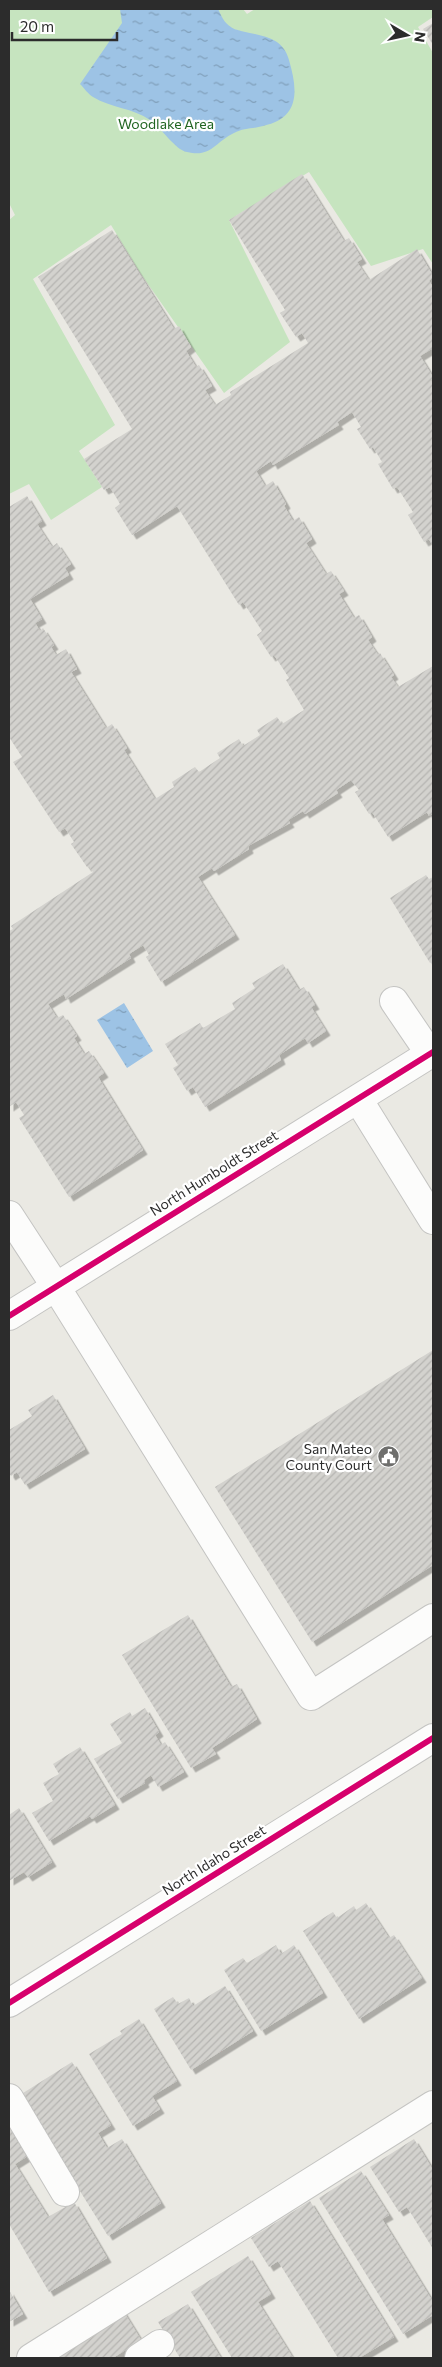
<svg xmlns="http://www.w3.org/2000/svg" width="442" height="2367" font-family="Commissioner,sans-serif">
<defs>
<pattern id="water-ripples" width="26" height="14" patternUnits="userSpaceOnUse" patternTransform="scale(1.25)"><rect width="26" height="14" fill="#9dc3e5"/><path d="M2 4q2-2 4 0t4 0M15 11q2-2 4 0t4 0" fill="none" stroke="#809fba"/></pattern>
<pattern id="building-hatch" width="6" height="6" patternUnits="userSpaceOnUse" patternTransform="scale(1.25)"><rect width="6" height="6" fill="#d3d2ce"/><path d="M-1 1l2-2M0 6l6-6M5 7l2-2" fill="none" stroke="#b5b4b1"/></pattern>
<filter id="shadow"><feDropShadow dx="4.5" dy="4.5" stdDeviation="0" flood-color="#0004"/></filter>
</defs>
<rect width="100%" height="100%" fill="#eae9e3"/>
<path fill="#c6e4bf" d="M 9,9 L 243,9 L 247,14 L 255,9 L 433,9 L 433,17 L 418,27 L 433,53 L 433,264 L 423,249 L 371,266 L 309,172 L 229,220 L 290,342 L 224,393 L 141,274 L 111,225 L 33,279 L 115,425 L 79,451 L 102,487 L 51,520 L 29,484 L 9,494 L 9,220 L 15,215 L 9,203 Z"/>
<path fill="url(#water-ripples)" d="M 120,9 L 218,9 C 221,15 224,23 231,27 C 233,29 238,30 241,31 C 262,36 283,37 289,60 C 298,91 300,118 263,126 C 253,129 243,128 234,133 C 215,142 211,158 187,152 C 175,150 161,127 150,120 C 133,108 111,108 93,97 C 88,94 84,88 80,84 L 122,23 Z
M 124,1003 L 153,1051 L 127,1068 L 97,1020 Z"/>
<path fill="url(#building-hatch)" filter="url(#shadow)" d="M 433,23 L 433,45 L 423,29 Z
M 302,174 L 344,241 L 349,238 L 362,259 L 357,262 L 369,280 L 417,249 L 433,276 L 429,281 L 433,287 L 433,348 L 420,356 L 433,377 L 431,380 L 433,385 L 433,546 L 429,539 L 424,542 L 408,515 L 413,512 L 397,487 L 393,489 L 378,464 L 382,462 L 373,447 L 370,449 L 357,429 L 361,427 L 352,412 L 337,422 L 339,425 L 273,465 L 271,461 L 256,471 L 265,486 L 273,481 L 286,504 L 284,506 L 293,521 L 299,517 L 312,539 L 306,543 L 326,574 L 331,571 L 344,591 L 339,594 L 354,618 L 359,615 L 372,637 L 368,640 L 378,655 L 380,653 L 394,675 L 391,677 L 398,687 L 433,666 L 433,813 L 429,816 L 427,812 L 388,837 L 372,812 L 369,814 L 355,792 L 359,790 L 351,780 L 336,790 L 338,793 L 305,814 L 303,811 L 288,820 L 290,823 L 248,846 L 249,849 L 214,871 L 212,868 L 198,877 L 235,935 L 161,982 L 146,957 L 149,955 L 143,945 L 129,954 L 131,958 L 66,999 L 64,994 L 48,1004 L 57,1018 L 63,1015 L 77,1036 L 74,1038 L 84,1054 L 89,1051 L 104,1073 L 98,1077 L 143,1150 L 69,1197 L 19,1118 L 24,1115 L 16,1102 L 9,1107 L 9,931 L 13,929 L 11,926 L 93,872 L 89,866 L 87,867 L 71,844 L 74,842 L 65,828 L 59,832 L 13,762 L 22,757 L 9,737 L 9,507 L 27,496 L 42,521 L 37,524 L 52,547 L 57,543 L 71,564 L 65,568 L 69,575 L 30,599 L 42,619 L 35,623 L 40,631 L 43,628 L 54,645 L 51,647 L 56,655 L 66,649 L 77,669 L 71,672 L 106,728 L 112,724 L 127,748 L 124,750 L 155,799 L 174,787 L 172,782 L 195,767 L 199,772 L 220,758 L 217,753 L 239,739 L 243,746 L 260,735 L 257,730 L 277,717 L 282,724 L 304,710 L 286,680 L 289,678 L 274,655 L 271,657 L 257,635 L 262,631 L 243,602 L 239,605 L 177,506 L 132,535 L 115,508 L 120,504 L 110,487 L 104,490 L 84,459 L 132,429 L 38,277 L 112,230 L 174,329 L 179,326 L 191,347 L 186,351 L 196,367 L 199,365 L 212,386 L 205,390 L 215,405 L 231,395 L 230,392 L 308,343 L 302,333 L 296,337 L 280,313 L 285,310 L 229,220 Z
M 426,875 L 429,879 L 433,877 L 433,961 L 430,963 L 390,898 Z
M 283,964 L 299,990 L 304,987 L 315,1005 L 311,1007 L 326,1031 L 308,1043 L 305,1038 L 279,1055 L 281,1060 L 205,1107 L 193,1087 L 187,1091 L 173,1068 L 178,1065 L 165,1044 L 200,1023 L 203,1028 L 235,1009 L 232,1003 L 255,988 L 252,983 Z
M 433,1350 L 433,1565 L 312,1642 L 215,1487 Z
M 53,1395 L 85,1449 L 25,1485 L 17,1472 L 11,1476 L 9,1473 L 9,1430 L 32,1416 L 28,1410 Z
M 188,1615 L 231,1687 L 237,1684 L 257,1719 L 212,1748 L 216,1754 L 191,1768 L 122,1655 Z
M 145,1708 L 159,1732 L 155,1735 L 161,1745 L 165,1742 L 184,1772 L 158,1787 L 151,1775 L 144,1780 L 145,1783 L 118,1799 L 94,1759 L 122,1743 L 110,1724 L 130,1712 L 132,1716 Z
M 80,1747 L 115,1805 L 92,1819 L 90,1816 L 49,1841 L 32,1813 L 53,1801 L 43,1783 L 59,1774 L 53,1764 Z
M 19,1808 L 52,1862 L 28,1877 L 24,1872 L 9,1881 L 9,1815 Z
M 366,1903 L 389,1938 L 394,1935 L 422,1978 L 359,2019 L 303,1931 L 333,1912 L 337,1918 L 354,1906 L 356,1910 Z
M 276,1945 L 281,1954 L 294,1945 L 323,1993 L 261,2031 L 224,1970 L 243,1958 L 247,1963 Z
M 225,1986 L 253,2031 L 191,2070 L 154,2009 L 173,1997 L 178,2004 L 189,1998 L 193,2006 Z
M 139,2019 L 177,2081 L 152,2096 L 160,2109 L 133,2126 L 89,2054 L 122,2034 L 120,2031 Z
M 72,2062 L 111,2125 L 98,2133 L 107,2148 L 122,2139 L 161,2203 L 108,2236 L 20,2095 Z
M 9,2109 L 34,2152 L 15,2164 L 48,2217 L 74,2202 L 107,2258 L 49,2292 L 9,2224 Z
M 414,2139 L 433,2170 L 433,2249 L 407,2207 L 399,2212 L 370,2167 Z
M 361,2171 L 389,2215 L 382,2219 L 433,2302 L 433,2315 L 403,2334 L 319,2198 Z
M 310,2201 L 394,2337 L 359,2358 L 338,2358 L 278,2261 L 269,2267 L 251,2238 Z
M 248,2256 L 271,2294 L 258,2302 L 293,2358 L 232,2358 L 191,2292 Z
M 9,2290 L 23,2314 L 9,2322 Z
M 188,2304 L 221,2358 L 180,2358 L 158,2322 Z
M 122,2309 L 141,2340 L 113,2358 L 44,2358 Z"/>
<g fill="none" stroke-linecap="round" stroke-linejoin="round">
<defs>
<path id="minor" d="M 394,1001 L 430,1054
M 358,1099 L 433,1220
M 9,1215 L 56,1287 L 311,1696 L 433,1618
M 9,1316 L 433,1052
M 9,2003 L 433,1738
M 9,2098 L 65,2192
M 31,2358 L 433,2105
M 139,2358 L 160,2344"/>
</defs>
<use href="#minor" stroke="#c4c4c2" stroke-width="30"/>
<use href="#minor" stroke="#fcfcfb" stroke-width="28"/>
<defs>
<path id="cycleway" d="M 9,1316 L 433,1052
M 9,2003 L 433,1738"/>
</defs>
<use href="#cycleway" stroke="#fff" stroke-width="9"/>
<use href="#cycleway" stroke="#d6006c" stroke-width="6"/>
</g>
<defs>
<symbol id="civic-disc" viewBox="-11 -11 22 22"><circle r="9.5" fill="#6e6e6c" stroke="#fff"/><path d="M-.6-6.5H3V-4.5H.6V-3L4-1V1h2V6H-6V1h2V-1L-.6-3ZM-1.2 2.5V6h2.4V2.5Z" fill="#fff"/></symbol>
</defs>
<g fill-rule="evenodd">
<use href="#civic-disc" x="376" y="1444" width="25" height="25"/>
</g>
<g text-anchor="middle" stroke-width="4.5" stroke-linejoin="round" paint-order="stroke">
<g font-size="14" fill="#216521" stroke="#fff">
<text x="166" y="129">Woodlake Area</text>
</g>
<g font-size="14" fill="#2c2c2c" stroke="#fff">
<text transform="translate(214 1173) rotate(-32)" y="5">North Humboldt Street</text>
<text transform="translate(214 1860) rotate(-32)" y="5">North Idaho Street</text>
</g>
<g font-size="14" fill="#2c2c2c" stroke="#fff" text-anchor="end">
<text x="372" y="1454">San Mateo<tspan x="372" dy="16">County Court</tspan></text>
</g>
</g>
<rect width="442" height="2367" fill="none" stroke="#2c2c2c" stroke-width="20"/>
<g transform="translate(407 35) rotate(99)" stroke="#ffffff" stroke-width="4" paint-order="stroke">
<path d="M0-4L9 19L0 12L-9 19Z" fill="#2c2c2c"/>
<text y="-8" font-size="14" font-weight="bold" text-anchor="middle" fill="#2c2c2c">N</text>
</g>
<path d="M12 32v8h105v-8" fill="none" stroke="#2c2c2c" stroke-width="2.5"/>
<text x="20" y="32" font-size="15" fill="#2c2c2c" stroke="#ffffff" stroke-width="4" paint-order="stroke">20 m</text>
</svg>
